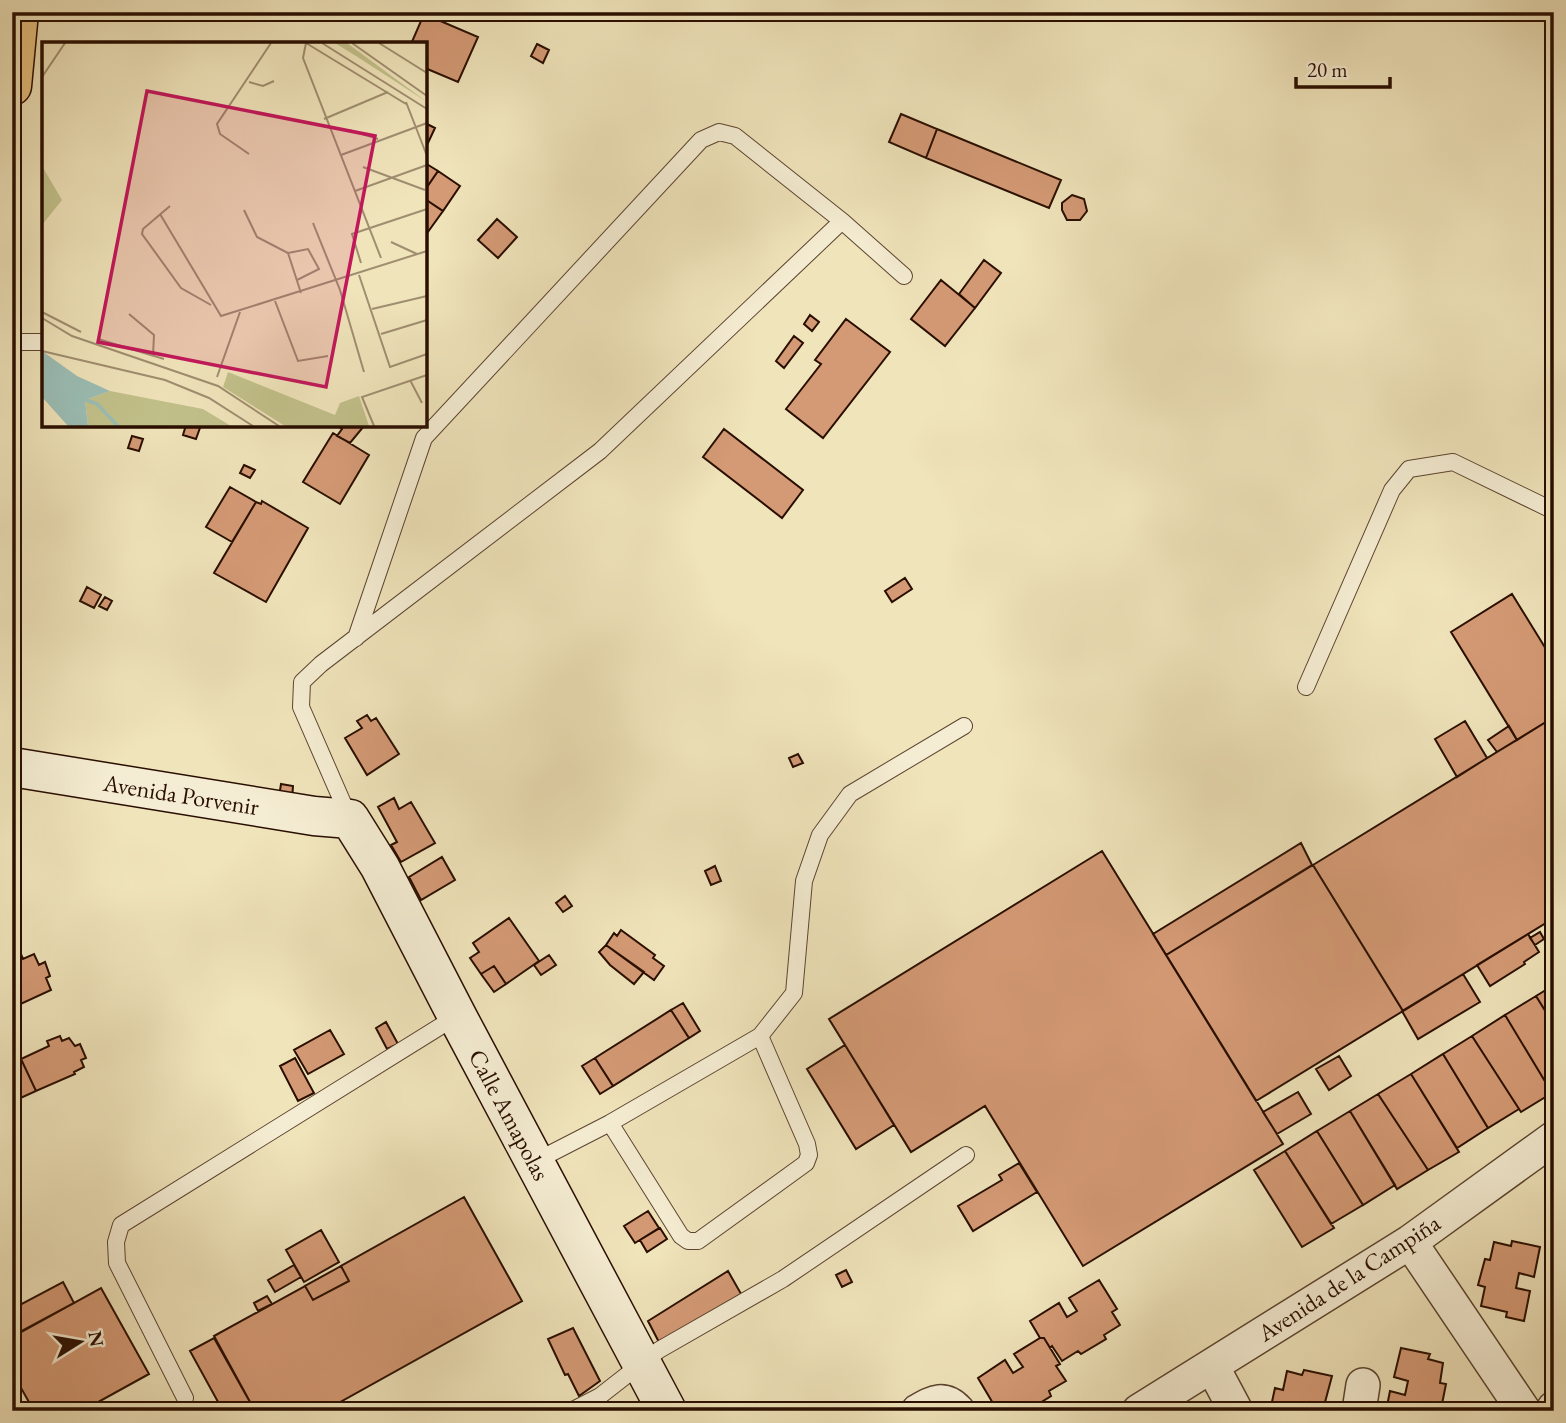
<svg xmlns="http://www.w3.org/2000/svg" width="1566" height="1423" font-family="'EB Garamond',serif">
<rect width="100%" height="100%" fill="#f0e4bb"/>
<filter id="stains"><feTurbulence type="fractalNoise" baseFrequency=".00286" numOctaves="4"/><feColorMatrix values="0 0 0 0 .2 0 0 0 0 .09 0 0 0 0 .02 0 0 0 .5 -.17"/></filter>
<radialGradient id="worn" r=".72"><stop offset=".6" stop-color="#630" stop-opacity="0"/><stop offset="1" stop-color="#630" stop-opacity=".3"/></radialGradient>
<path fill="#d49a75" stroke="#290e00" stroke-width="2" d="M 424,14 L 478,37 L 458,82 L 425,68 L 425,44 L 411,44 Z
M 537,44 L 549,50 L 543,63 L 531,56 Z
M 901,114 L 937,129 L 926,158 L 889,142 Z
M 425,123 L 435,128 L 427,145 L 425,143 Z
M 937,129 L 1061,180 L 1049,208 L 926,158 Z
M 425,163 L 438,171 L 425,190 Z
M 438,171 L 460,186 L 443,211 L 425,199 L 425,190 Z
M 1072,195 L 1084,199 L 1087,211 L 1080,220 L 1067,220 L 1062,210 L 1062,203 Z
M 425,199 L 443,211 L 425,236 Z
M 497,219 L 517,237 L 498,258 L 478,240 Z
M 984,260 L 1001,273 L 975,308 L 959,294 Z
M 941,280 L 975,308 L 945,346 L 911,319 Z
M 810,315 L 819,322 L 812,331 L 804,324 Z
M 846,319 L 890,352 L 823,438 L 786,409 L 821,364 L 815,360 Z
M 794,336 L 803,343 L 784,368 L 776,361 Z
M 186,425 L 201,425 L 196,439 L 183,435 Z
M 336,425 L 363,425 L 364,426 L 350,443 L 337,436 L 342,429 Z
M 724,429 L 803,490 L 782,518 L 703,457 Z
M 333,433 L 369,455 L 340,504 L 303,482 Z
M 132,436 L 143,439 L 139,451 L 128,448 Z
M 244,465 L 255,470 L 250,478 L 240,473 Z
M 230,487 L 256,502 L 232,542 L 206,527 Z
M 262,501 L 308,528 L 266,602 L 214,573 L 256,502 L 261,504 Z
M 905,578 L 912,589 L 892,602 L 885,591 Z
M 87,587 L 101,595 L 94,608 L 80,601 Z
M 1512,594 L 1554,662 L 1554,717 L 1517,740 L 1451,632 Z
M 105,597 L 112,601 L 107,610 L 99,606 Z
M 367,715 L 371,721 L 376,718 L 399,754 L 367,775 L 345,738 L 362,728 L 357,721 Z
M 1554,717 L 1554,918 L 1403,1011 L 1313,865 Z
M 1465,721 L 1487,758 L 1457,777 L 1435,739 Z
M 1509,726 L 1517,740 L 1497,752 L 1488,740 Z
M 798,754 L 803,763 L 793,767 L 789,758 Z
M 281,784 L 293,786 L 292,800 L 279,797 Z
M 394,798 L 399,809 L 411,802 L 435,843 L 401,862 L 391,845 L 397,842 L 378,807 Z
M 1301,843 L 1312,865 L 1166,955 L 1153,934 Z
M 1102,851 L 1283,1144 L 1083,1266 L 985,1106 L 911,1152 L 829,1019 Z
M 442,857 L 455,880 L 421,900 L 409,877 Z
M 1313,865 L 1403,1011 L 1256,1101 L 1166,955 Z
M 715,866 L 721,881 L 711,885 L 705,871 Z
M 565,896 L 572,906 L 563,912 L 556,903 Z
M 509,918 L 539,961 L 506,984 L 494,966 L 481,974 L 470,958 L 479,952 L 473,943 Z
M 621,930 L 655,955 L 653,958 L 664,966 L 654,980 L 606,945 L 614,933 L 617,936 Z
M 1540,932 L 1544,939 L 1535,945 L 1530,938 Z
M 1528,934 L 1539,952 L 1524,962 L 1525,964 L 1490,986 L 1477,965 Z
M 606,945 L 644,972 L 634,984 L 610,965 L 599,952 Z
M 21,954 L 23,959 L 34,954 L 39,965 L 45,962 L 50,976 L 46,978 L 51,990 L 12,1008 L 12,958 Z
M 549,955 L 556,965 L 541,975 L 534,965 Z
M 494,966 L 506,984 L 494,992 L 481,974 Z
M 1463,974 L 1480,1002 L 1418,1039 L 1402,1011 Z
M 1554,985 L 1554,1025 L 1536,996 Z
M 1536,996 L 1554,1025 L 1554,1092 L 1552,1093 L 1505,1015 Z
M 683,1003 L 700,1031 L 689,1038 L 671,1010 Z
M 671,1010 L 689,1038 L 613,1086 L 595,1058 Z
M 1505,1015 L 1552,1093 L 1521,1112 L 1472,1036 Z
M 386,1022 L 398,1044 L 387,1049 L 376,1028 Z
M 330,1030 L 344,1054 L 308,1074 L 294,1050 Z
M 60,1036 L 62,1041 L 69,1038 L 75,1046 L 80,1044 L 86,1058 L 81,1060 L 84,1067 L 74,1072 L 75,1074 L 36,1091 L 21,1059 L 49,1046 L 47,1041 Z
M 1472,1036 L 1519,1109 L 1488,1128 L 1443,1054 Z
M 845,1045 L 894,1125 L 856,1149 L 807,1069 Z
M 1443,1054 L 1488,1128 L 1457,1148 L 1411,1074 Z
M 1339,1056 L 1351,1076 L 1329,1090 L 1316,1069 Z
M 295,1058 L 314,1093 L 298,1101 L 280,1066 Z
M 595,1058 L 613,1086 L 600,1094 L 582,1066 Z
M 21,1059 L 36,1091 L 14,1101 L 12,1064 Z
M 1411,1074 L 1459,1152 L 1428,1170 L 1378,1094 Z
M 1298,1092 L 1311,1114 L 1277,1134 L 1263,1112 Z
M 1378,1094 L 1428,1170 L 1397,1189 L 1350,1111 Z
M 1350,1111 L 1395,1185 L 1363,1205 L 1317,1131 Z
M 1317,1131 L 1363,1205 L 1331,1224 L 1285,1151 Z
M 1285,1151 L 1334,1228 L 1302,1247 L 1254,1170 Z
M 1019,1163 L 1037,1192 L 973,1231 L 958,1206 L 1002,1180 L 999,1175 Z
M 464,1197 L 522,1301 L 324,1411 L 255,1411 L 214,1336 L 305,1286 L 313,1300 L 349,1281 L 341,1266 Z
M 648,1211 L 659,1228 L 635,1243 L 624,1226 Z
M 660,1228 L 667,1239 L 647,1252 L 640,1240 Z
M 321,1230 L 339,1262 L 304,1282 L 286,1250 Z
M 1512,1241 L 1540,1247 L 1534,1277 L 1519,1273 L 1516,1288 L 1530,1291 L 1524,1321 L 1506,1317 L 1507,1312 L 1481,1306 L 1485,1287 L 1478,1285 L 1485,1259 L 1490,1260 L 1494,1242 L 1511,1246 Z
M 294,1265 L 301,1277 L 275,1292 L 268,1280 Z
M 341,1266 L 349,1281 L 313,1300 L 305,1286 Z
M 846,1270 L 852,1282 L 842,1287 L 836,1275 Z
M 728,1271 L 744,1299 L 661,1346 L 648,1321 Z
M 1099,1280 L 1117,1309 L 1112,1312 L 1120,1325 L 1104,1335 L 1106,1339 L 1081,1354 L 1078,1351 L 1062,1361 L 1052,1346 L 1050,1348 L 1044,1338 L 1040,1338 L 1030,1321 L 1059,1303 L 1067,1317 L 1077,1311 L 1069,1298 Z
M 63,1282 L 74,1303 L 20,1332 L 12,1318 L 12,1309 Z
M 101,1288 L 149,1374 L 82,1411 L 34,1411 L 12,1372 L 12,1337 Z
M 267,1296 L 272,1304 L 258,1311 L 254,1303 Z
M 573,1328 L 600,1381 L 579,1396 L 568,1374 L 565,1375 L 548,1339 Z
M 214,1338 L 255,1411 L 223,1411 L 190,1351 Z
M 1040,1338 L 1044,1338 L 1060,1364 L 1056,1366 L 1066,1381 L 1049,1391 L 1051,1396 L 1027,1411 L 1024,1407 L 1018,1411 L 1003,1411 L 998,1403 L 994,1405 L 978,1378 L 1005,1360 L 1013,1373 L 1023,1367 L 1014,1354 Z
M 1401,1348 L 1430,1354 L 1428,1359 L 1443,1363 L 1440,1383 L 1446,1384 L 1441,1409 L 1386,1411 L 1390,1391 L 1405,1395 L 1408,1381 L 1394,1377 Z
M 1304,1370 L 1332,1376 L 1324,1406 L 1310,1402 L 1308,1411 L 1270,1411 L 1275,1388 L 1283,1390 L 1287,1371 L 1302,1375 Z"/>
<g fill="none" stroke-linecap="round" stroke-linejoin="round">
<defs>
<path id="lane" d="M 12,342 L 44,342
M 356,638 L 424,438 L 701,140 L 719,132 L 735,136 L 842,221 L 904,276
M 1306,687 L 1392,490 L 1409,469 L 1453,462 L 1554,511
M 349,817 L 301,707 L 302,682 L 321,664 L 600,451 L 842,221
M 610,1123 L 681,1236 L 688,1241 L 698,1241 L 806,1163 L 809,1155 L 807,1144 L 760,1036
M 534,1162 L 610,1123 L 760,1036 L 794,993 L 804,881 L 820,835 L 850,794 L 964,726
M 185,1398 L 117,1263 L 116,1242 L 121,1225 L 457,1016
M 571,1411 L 600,1396 L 659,1350 L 783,1279 L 966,1155"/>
<path id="street" d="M 1410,1242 L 1524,1411
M 1212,1366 L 1236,1411
M 918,1411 C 934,1402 944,1396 958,1411
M 1139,1411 L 1410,1242 L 1554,1138
M 1359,1411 L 1363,1385
M 1553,1411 L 1554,1408"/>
<path id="secondary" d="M 12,767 L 314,816 L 350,819 L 380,867 L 457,1016 L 667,1411"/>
<path id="highway" d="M 12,86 L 19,12"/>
</defs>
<use href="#lane" stroke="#5b442f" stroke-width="18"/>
<use href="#street" stroke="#5b442f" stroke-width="36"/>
<use href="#secondary" stroke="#290e00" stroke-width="41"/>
<use href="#highway" stroke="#290e00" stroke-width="41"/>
<use href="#lane" stroke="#f5edd3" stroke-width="16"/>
<use href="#street" stroke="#f5edd3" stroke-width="33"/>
<use href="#secondary" stroke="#f5edd3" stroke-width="38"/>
<use href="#highway" stroke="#e8c27e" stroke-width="38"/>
</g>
<g text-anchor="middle" stroke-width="7" stroke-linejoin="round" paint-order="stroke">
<g font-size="24" fill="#290e00" stroke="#f5edd3">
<text transform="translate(181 795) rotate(9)" y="8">Avenida Porvenir</text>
<text transform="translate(509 1115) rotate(62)" y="8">Calle Amapolas</text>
<text transform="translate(1349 1278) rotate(-33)" y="8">Avenida de la Campiña</text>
</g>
</g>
<g transform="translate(42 42)">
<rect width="385" height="385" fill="#f0e4bb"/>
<path d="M 293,1 L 305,1 L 385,60 L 314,14 ZM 0,124 L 20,158 L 0,183 ZM 186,330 L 293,373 L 298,361 L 317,354 L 327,384 L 243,384 L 181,345 ZM 68,349 L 161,367 L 189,384 L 46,384 L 43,358 Z" fill="#c2c18b"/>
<path d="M 0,309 L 35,334 L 68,349 L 43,358 L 46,384 L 26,384 L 0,355 Z" fill="#9bbeb6"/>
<path fill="none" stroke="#9bbeb6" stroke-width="3.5" d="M 32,353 L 55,362 L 76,384"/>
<path fill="none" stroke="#a08e70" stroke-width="2" d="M 264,1 L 261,16 L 339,216M 264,1 L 364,62M 280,1 L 385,67M 310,1 L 385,54M 337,1 L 385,31M 0,35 L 23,1M 207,40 L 221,44 L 232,39M 364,60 L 385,114M 282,77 L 346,50M 307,88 L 336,97M 207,112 L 178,92 L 175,82 L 229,1M 299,113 L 385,81M 321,125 L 383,148M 313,149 L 385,123M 128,164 L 101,187 L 100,192 L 139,246 L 169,263M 202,168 L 215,195 L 246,211 L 259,251M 118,172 L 179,274 L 385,209M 271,181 L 298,248 L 322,330M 349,200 L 375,212M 246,211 L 266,207 L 277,227 L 255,238M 319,221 L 310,192 L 385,167M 317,233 L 348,325 L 385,312M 233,259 L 256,319 L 286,314M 330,267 L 385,254M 0,270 L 39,290M 87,272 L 112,293 L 111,313M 0,276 L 30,294 L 176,344 L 237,384M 339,292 L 385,278M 56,297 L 122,317M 0,309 L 123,338 L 167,356 L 211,384M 175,335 L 198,270M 368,338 L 380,361M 332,384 L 320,355 L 385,333"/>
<path fill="#c2185b" fill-opacity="0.15" stroke="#c2185b" stroke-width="3.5" d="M 105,49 L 333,94 L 284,345 L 56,300 Z"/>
<rect width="385" height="385" fill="none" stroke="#290e00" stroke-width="3.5"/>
</g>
<rect width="1566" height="1423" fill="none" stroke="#f0e4bb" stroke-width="42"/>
<rect x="14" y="14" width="1538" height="1395" fill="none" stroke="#290e00" stroke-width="3.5"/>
<rect x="21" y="21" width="1524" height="1381" fill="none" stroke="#290e00" stroke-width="2"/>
<g transform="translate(80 1342) rotate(79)" stroke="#f5edd3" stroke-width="5" paint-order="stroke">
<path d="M0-5L12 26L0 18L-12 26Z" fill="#290e00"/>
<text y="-10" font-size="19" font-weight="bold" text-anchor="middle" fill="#290e00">N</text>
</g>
<path d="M1296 77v10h94v-10" fill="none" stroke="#290e00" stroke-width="3.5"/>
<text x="1307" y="77" font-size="21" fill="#290e00" stroke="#f5edd3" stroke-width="5" paint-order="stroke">20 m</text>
<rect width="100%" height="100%" filter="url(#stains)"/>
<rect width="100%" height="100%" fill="url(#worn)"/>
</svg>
